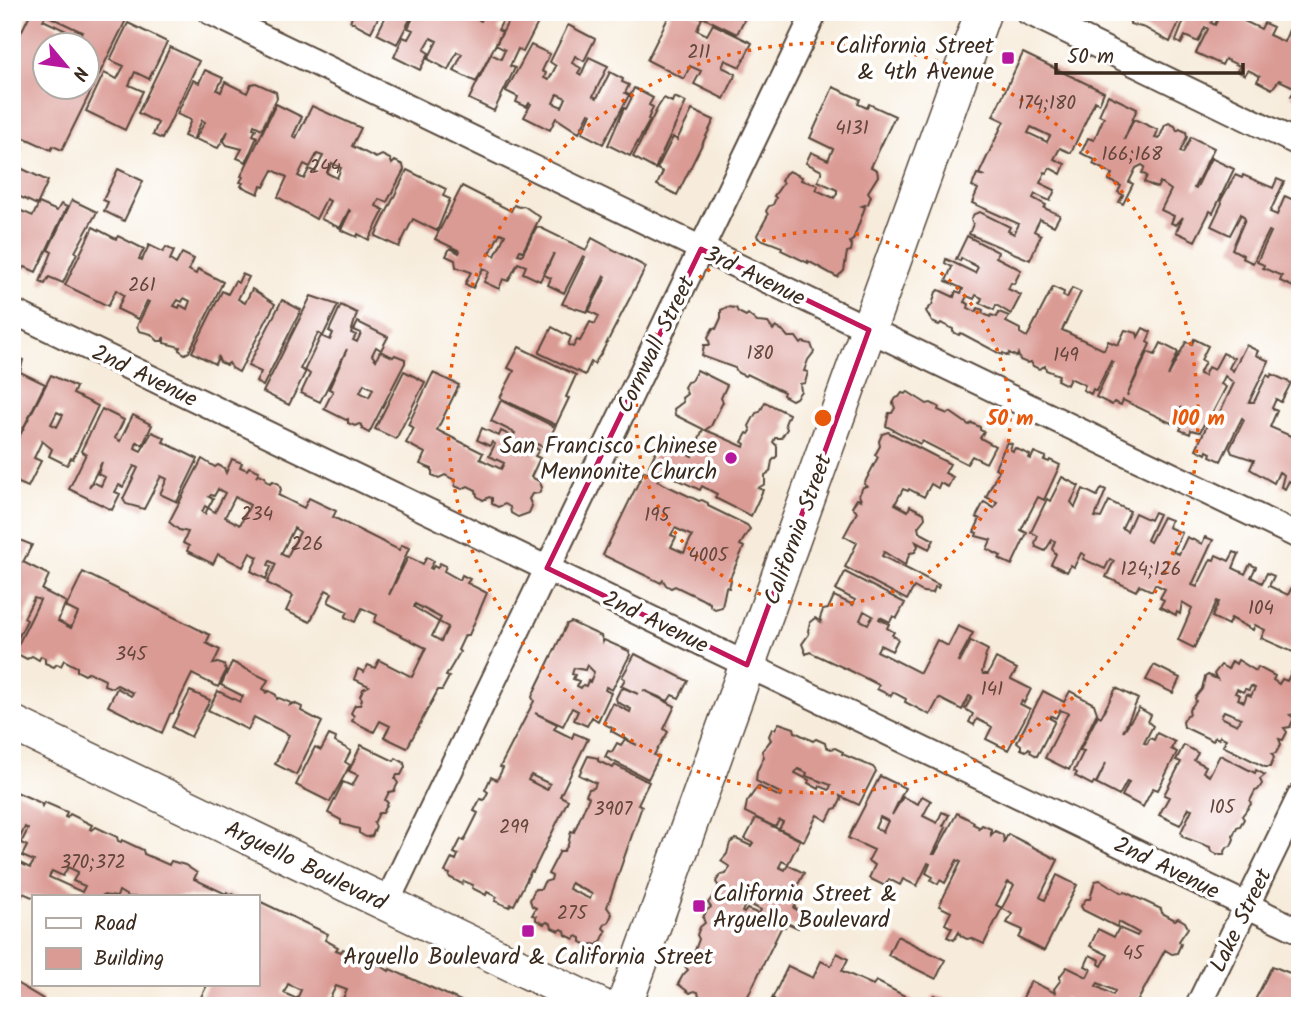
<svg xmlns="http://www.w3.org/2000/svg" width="1312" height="1018" font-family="Kalam,sans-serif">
<rect width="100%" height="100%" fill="#fff"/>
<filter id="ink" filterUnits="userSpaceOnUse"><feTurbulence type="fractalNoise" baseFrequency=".0143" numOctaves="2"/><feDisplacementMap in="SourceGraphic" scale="14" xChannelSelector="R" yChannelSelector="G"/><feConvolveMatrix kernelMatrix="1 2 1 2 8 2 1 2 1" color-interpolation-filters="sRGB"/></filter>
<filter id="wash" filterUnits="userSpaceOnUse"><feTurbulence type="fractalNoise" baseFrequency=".00686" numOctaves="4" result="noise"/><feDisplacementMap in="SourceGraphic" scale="28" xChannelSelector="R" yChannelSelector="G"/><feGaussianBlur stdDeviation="1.57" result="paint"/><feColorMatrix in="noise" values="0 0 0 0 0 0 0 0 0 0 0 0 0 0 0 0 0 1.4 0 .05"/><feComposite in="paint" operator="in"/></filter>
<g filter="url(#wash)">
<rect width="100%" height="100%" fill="#f7ecdb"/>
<g id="blocks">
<path fill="#db9b95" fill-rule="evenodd" d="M 31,12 L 115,12 L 127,18 L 62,150 L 53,146 L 51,150 L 12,132 L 12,51 ZM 46,15 L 82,32 L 79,37 L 43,20 ZM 46,46 L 88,46 L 88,88 L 46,88 Z
M 355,12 L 381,12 L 371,32 L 350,21 Z
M 384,12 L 414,12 L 397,44 L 377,34 L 386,16 Z
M 416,12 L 478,12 L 475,18 L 481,21 L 485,12 L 507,12 L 498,30 L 502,32 L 476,82 L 454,71 L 462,54 L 457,52 L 448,70 L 428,59 L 437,41 L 431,38 L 424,50 L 429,53 L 420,70 L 394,57 L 403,37 L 408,39 L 413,30 L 408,28 Z
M 513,12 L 526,12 L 540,19 L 523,52 L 518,49 L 510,66 L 515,68 L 494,111 L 469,99 L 491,54 L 501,59 L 505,50 L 496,45 Z
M 671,12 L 690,12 L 702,18 L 697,30 L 707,35 L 713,24 L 752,43 L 740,67 L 725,60 L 722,67 L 736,74 L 724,99 L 694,84 L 701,71 L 690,66 L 684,79 L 647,60 Z
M 692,12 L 748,12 L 737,34 Z
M 1121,12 L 1216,12 L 1211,23 L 1215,25 L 1220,14 L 1216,12 L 1248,12 L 1244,21 L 1261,29 L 1264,23 L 1273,27 L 1269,35 L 1284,42 L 1289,30 L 1300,35 L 1300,101 L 1291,96 L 1296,88 L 1279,80 L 1272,89 L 1257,81 L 1260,76 L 1248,70 L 1245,75 L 1237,71 L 1240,66 L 1225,59 L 1222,65 L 1196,53 L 1208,29 L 1205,27 L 1198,42 L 1185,36 L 1181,44 L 1176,41 L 1185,18 L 1182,16 L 1170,42 L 1145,28 L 1130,24 L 1130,21 L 1119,16 Z
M 128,23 L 167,42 L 149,79 L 135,72 L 129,85 L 143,91 L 125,130 L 86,111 L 104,73 L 117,79 L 124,66 L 110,60 Z
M 568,25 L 595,39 L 584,61 L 575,56 L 572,63 L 581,68 L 578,73 L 581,75 L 589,57 L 608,66 L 593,96 L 597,98 L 610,72 L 623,79 L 622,82 L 629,85 L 625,93 L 629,95 L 603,144 L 582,133 L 591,114 L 589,113 L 579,133 L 556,118 L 550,130 L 524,117 L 531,104 L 529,103 L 527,107 L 516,102 L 518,97 L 506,91 L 531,45 L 550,54 L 542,71 L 546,73 L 544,78 L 549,80 L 556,66 L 550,62 ZM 557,94 L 566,98 L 562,107 L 553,103 Z
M 170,47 L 199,61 L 162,139 L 153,135 L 158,123 L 138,113 Z
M 1023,53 L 1104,92 L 1099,104 L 1095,101 L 1071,153 L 1060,148 L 1054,159 L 1065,164 L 1061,174 L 1050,168 L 1047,173 L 1045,172 L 1040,183 L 1055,190 L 1050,201 L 1035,194 L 1033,198 L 1046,205 L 1044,208 L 1060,215 L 1054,226 L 1040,219 L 1034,231 L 1041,235 L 1030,260 L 969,234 L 973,224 L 971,219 L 974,214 L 980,212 L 1010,227 L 1008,231 L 1014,234 L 1019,224 L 972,203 L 978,189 L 972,186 L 977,174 L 985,176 L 979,174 L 1004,121 L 993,116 ZM 1031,127 L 1050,136 L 1047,142 L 1028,133 Z
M 205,70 L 223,78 L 217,90 L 221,92 L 225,82 L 247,93 L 251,84 L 256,83 L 276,92 L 277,98 L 262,129 L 254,125 L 253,128 L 256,129 L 253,135 L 257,137 L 246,162 L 237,158 L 242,149 L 227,145 L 224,141 L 228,131 L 218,148 L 195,139 L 205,122 L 202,120 L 193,140 L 184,136 L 191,120 L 177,114 L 193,80 L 199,83 Z
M 833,87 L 860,99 L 858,104 L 867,108 L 869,104 L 895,116 L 871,167 L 877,170 L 878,176 L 868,192 L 871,196 L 868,204 L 862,206 L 865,207 L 853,240 L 850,242 L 852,246 L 851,251 L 847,252 L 844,271 L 837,277 L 808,261 L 808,263 L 781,250 L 782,247 L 758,238 L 757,235 L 768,215 L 766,211 L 769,206 L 773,205 L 776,198 L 774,196 L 783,183 L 781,181 L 785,174 L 789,171 L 802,177 L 801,180 L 818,185 L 816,190 L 834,198 L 837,194 L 837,190 L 818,181 L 822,171 L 806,163 L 811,152 L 828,160 L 833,149 L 810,138 Z
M 634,88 L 653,98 L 649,105 L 653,107 L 648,119 L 650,120 L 630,156 L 608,145 L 624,108 L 626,109 L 632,97 L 630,96 Z
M 1108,95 L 1137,109 L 1124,140 L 1134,119 L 1158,130 L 1155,138 L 1159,139 L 1165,125 L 1169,123 L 1175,126 L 1177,131 L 1180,129 L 1186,132 L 1187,137 L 1180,152 L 1183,153 L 1191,137 L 1214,148 L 1194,188 L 1196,189 L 1211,158 L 1234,169 L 1213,213 L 1210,211 L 1195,241 L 1176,232 L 1183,217 L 1176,225 L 1171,223 L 1174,216 L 1161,210 L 1171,190 L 1160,182 L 1157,188 L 1144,182 L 1147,176 L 1142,173 L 1145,167 L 1142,165 L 1136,168 L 1129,182 L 1133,184 L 1123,204 L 1119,202 L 1123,195 L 1118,192 L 1121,186 L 1109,180 L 1112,174 L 1093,164 L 1095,160 L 1081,153 L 1088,138 L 1094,140 L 1104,117 L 1099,115 Z
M 674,97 L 686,102 L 655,169 L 633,157 L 658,107 L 664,98 L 672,102 Z
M 276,104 L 302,117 L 293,136 L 296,138 L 312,106 L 361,128 L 352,146 L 376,158 L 382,155 L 390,159 L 392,164 L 395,161 L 403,165 L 404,170 L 387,202 L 379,199 L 376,206 L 384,210 L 369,240 L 358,234 L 357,237 L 341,230 L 350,211 L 349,210 L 340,228 L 321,219 L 330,201 L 326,199 L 316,219 L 278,197 L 287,177 L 273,170 L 264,187 L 261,186 L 258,194 L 241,186 L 243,183 L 240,182 L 243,177 L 241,176 ZM 317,154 L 323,156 L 315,172 L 309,169 L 304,179 L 298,176 L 304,164 L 310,167 ZM 332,163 L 341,168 L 337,178 L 327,173 Z
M 692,110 L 714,120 L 677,195 L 657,185 L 663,172 L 657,169 L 673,137 L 677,140 Z
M 12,135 L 17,137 L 16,142 L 23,146 L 18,157 L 12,154 Z
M 12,164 L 48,181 L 37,205 L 12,193 Z
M 118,169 L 143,181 L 124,221 L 104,211 L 108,202 L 103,200 Z
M 407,170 L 446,189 L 443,196 L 450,199 L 437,231 L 413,219 L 399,247 L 375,236 Z
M 1235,175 L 1242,178 L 1243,175 L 1273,188 L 1277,179 L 1284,182 L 1270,212 L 1277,215 L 1285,196 L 1300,203 L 1300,215 L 1295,224 L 1300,226 L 1300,290 L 1280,281 L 1282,276 L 1263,268 L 1264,265 L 1257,262 L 1271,232 L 1269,231 L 1253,263 L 1242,258 L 1243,255 L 1232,249 L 1245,219 L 1243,216 L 1241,214 L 1230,235 L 1211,226 L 1222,203 L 1221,200 Z
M 462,186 L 511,211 L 514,205 L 519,207 L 524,206 L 540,217 L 523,251 L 520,250 L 518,254 L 522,255 L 537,226 L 586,250 L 592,238 L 646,267 L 602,352 L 594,364 L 591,362 L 585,375 L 539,353 L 552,327 L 571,337 L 568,345 L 573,347 L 577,340 L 580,341 L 590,322 L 595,324 L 599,316 L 589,311 L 606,277 L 604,276 L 587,312 L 562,304 L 585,257 L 583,256 L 564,293 L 548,285 L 551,278 L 544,275 L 554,253 L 540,281 L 523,273 L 526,266 L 518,263 L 508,281 L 503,279 L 499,289 L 484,282 L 489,272 L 483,268 L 473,288 L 465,284 L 471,272 L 456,267 L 455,260 L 446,256 L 450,248 L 459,253 L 460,251 L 435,239 ZM 500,233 L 505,235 L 495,256 L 490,253 Z
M 72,200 L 97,212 L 75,252 L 77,253 L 63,283 L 49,277 L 45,284 L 40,282 L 52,252 L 48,250 Z
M 39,203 L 57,211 L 61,204 L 67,207 L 36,272 L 25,267 L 21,270 L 15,267 L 12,261 L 12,207 L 33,216 Z
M 93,227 L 116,239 L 118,236 L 144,249 L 139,259 L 142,260 L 149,245 L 163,252 L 166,247 L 174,251 L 170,260 L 176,264 L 182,253 L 194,259 L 189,270 L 196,274 L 198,269 L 223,282 L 189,352 L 185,354 L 179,350 L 180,347 L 164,343 L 164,337 L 162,341 L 158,341 L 151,334 L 139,331 L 137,326 L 149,302 L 147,301 L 138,319 L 117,309 L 124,295 L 116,290 L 108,306 L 65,285 ZM 184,298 L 190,301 L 187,309 L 180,305 L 179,308 L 174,306 L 178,300 L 182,302 Z
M 967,236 L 998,252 L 996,257 L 1021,270 L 1014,284 L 1011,283 L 1008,289 L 1021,295 L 1011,314 L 996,305 L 994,310 L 980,303 L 982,298 L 976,295 L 974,299 L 967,296 L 964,302 L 969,304 L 968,308 L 976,312 L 978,308 L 983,310 L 982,313 L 990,317 L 991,315 L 997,317 L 999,312 L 1009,316 L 1006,322 L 1020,329 L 1020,333 L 1027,337 L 1053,287 L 1064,292 L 1063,296 L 1067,298 L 1072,288 L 1081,292 L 1062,330 L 1104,350 L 1108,341 L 1118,345 L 1125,330 L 1137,333 L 1138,337 L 1143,328 L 1151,332 L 1147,342 L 1150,344 L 1127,396 L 1148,352 L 1155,355 L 1161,343 L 1178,352 L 1168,376 L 1186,342 L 1192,344 L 1194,339 L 1208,346 L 1201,360 L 1205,362 L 1199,374 L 1204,376 L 1208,367 L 1214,370 L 1223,353 L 1234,358 L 1229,368 L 1233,371 L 1246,345 L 1258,351 L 1256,355 L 1269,361 L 1249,402 L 1254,402 L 1267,375 L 1270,377 L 1272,374 L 1291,383 L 1281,402 L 1276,399 L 1272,408 L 1277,411 L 1270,427 L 1300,440 L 1300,481 L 1293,483 L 1289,481 L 1285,489 L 1281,487 L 1284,475 L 1279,472 L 1274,483 L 1250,469 L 1254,460 L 1232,453 L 1230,448 L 1244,420 L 1242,418 L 1221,461 L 1210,456 L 1211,453 L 1207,451 L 1206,454 L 1196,449 L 1208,423 L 1205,422 L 1200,432 L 1191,430 L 1190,434 L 1180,430 L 1182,426 L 1177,424 L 1183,411 L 1181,408 L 1173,424 L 1123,400 L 1121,405 L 1114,402 L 1112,405 L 1096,397 L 1113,362 L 1111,361 L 1096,391 L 1093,389 L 1091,394 L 1083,390 L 1085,385 L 1070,378 L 1067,385 L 1057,380 L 1059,375 L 1046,370 L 1045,366 L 1039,369 L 1033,366 L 1031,362 L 1027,363 L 1020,360 L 1018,354 L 1017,357 L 1009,353 L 1008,356 L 1003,353 L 1002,355 L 961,333 L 959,335 L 953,332 L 953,329 L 941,323 L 939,325 L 932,322 L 926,311 L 932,305 L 936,292 L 939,290 L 954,297 L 956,291 L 961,293 L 963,289 L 946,281 L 952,267 L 945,263 L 946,259 L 975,273 L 978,267 L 961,258 L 960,261 L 956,259 ZM 1225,376 L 1234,383 L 1218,416 L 1212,414 L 1226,387 L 1221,384 Z
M 242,274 L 249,277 L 238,299 L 245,303 L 252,289 L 275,304 L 239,372 L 232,368 L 229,363 L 226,365 L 220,362 L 218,357 L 215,364 L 192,352 L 222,291 L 228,294 L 235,281 L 238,283 Z
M 311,296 L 338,305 L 323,336 L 318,333 L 300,369 L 304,371 L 321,336 L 330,340 L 333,333 L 329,331 L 341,305 L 357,313 L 351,333 L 356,335 L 353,340 L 357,342 L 361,333 L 354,330 L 358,322 L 388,337 L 381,350 L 376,347 L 372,355 L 376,360 L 380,351 L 393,357 L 395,355 L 405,359 L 405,363 L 369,433 L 362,429 L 362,425 L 359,424 L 355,426 L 348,423 L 348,419 L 346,420 L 324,409 L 333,391 L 329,389 L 347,349 L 320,402 L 301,393 L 310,374 L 306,371 L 289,405 L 263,392 ZM 364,384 L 373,389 L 369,397 L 360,392 Z
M 282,300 L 301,310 L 263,386 L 256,382 L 261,372 L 248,366 Z
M 727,307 L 736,308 L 738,312 L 746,316 L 748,314 L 757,322 L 768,323 L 773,330 L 776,327 L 783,331 L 788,337 L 796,337 L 801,344 L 803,342 L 811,344 L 814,352 L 808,360 L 804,371 L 808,372 L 805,383 L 800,384 L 801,391 L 796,398 L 792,400 L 783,395 L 784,392 L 747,374 L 745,376 L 738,373 L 735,368 L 702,356 L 704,345 L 710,345 L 708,337 L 713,328 L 716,329 L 721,318 L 721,310 Z
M 519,347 L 576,375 L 566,397 L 569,398 L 556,425 L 500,398 L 514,371 L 508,368 Z
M 15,356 L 23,360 L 20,372 L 45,384 L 18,439 L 51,375 L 76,387 L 73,394 L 98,406 L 73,459 L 71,458 L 67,465 L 49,456 L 52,449 L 42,441 L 34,458 L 41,461 L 28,487 L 12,480 L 12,358 ZM 57,412 L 63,415 L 57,427 L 51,424 Z
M 697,370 L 727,385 L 721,398 L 723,402 L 711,426 L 705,430 L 715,434 L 744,447 L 745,444 L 742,442 L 747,433 L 749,434 L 751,431 L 749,426 L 756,413 L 760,412 L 765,402 L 789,414 L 785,424 L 787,429 L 781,438 L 775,438 L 773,442 L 777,446 L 777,456 L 772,461 L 770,472 L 765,475 L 765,484 L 758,488 L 763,490 L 751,516 L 715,498 L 717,494 L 702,486 L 700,490 L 649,466 L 661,440 L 692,456 L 703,429 L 675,415 L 674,409 L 683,402 L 682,398 L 687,394 L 684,387 L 687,382 L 691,381 Z
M 404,371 L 425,382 L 396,439 L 375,429 Z
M 433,373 L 459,385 L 437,430 L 483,453 L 480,459 L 501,469 L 504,463 L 489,456 L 495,444 L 492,442 L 490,446 L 477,440 L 482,428 L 499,436 L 501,431 L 513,437 L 515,433 L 491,421 L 501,400 L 555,427 L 545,448 L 531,441 L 529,445 L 539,450 L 535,456 L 540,458 L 531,477 L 539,481 L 542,487 L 539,493 L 532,494 L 529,499 L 532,506 L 529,513 L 518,517 L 511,513 L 510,507 L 505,504 L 498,507 L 492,504 L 492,498 L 489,497 L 483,500 L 477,496 L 476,490 L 468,486 L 462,489 L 455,486 L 455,480 L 445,475 L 439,478 L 432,475 L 432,469 L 420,464 L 425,453 L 406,443 L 414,428 L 408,425 Z
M 908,392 L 927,404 L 931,403 L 939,407 L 938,410 L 948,414 L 950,412 L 969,425 L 972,423 L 980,427 L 980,430 L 984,432 L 980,438 L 995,446 L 986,463 L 972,456 L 967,464 L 922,441 L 920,444 L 886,426 L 889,413 L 892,413 L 895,408 L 893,403 L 896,398 L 899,397 L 902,393 L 905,394 Z
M 102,409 L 124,420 L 115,438 L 120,441 L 133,415 L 152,425 L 143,445 L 137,442 L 135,448 L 141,451 L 152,432 L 165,438 L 163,442 L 198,459 L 177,502 L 160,494 L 167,479 L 161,476 L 144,509 L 126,504 L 123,499 L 138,468 L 134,466 L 123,487 L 119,485 L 115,492 L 120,494 L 112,510 L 69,489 L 86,454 L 81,451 ZM 102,462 L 98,474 L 105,477 L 101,486 L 93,482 L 89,487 Z
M 888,432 L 950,464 L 945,473 L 953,477 L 948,487 L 940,483 L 938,488 L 931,484 L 924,497 L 909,489 L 908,491 L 903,489 L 895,504 L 908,511 L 910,506 L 924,513 L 925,518 L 918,527 L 919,532 L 934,540 L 929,549 L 916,542 L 918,546 L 915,552 L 910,553 L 905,565 L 884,552 L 882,556 L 939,585 L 938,588 L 935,587 L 933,593 L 923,592 L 914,587 L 907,600 L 845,567 L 857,543 L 844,536 L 857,512 L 852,507 L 857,499 L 861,500 L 859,495 L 863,487 L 867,486 L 864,484 L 878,457 L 875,455 L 880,446 L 879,441 L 882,434 Z
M 1007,442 L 1012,444 L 1010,449 L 1013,451 L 1015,448 L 1030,455 L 1029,458 L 1031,459 L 1034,452 L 1046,457 L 1044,460 L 1049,462 L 1050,460 L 1060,465 L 1044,500 L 1038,497 L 1021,530 L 1027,533 L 1012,565 L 999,559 L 1001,556 L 987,549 L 991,540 L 976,536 L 977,533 L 974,532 L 980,519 L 976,517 L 984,502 L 994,508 L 997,502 L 986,497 L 999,470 L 995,468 Z
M 202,459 L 215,467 L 218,465 L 224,468 L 226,473 L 232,459 L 242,463 L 240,467 L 247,470 L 249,467 L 259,471 L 256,477 L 259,474 L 265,477 L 266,481 L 270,483 L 273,481 L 279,484 L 281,490 L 278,495 L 304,508 L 309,498 L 336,511 L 333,517 L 399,550 L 402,545 L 409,548 L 389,595 L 408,557 L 423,564 L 427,557 L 434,561 L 430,568 L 432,569 L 434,566 L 437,568 L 440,563 L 446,566 L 444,571 L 460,580 L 462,575 L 470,579 L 467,583 L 487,593 L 469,635 L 465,635 L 458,650 L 460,652 L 446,676 L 449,677 L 442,690 L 438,690 L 407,748 L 384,737 L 390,726 L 380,721 L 374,732 L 352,721 L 354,716 L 351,713 L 355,705 L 360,705 L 362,699 L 360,696 L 363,689 L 369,686 L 354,679 L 358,669 L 364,672 L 368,665 L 375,668 L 379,660 L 412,677 L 426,648 L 374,622 L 377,615 L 362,608 L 355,622 L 345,617 L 348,612 L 328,602 L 332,593 L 326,590 L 310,622 L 286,611 L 293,596 L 267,583 L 276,564 L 270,561 L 268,565 L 271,567 L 266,579 L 251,571 L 258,557 L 250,553 L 243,567 L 218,554 L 213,564 L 187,551 L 189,546 L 183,543 L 188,532 L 179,530 L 169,522 ZM 218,489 L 225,493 L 215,512 L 208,508 L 205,514 L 202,512 L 205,506 L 208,508 L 213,499 L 209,497 L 211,495 L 214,496 ZM 235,497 L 250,505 L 240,525 L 225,517 ZM 294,528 L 300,532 L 287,557 L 281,554 ZM 415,604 L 441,618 L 439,622 L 414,607 ZM 439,622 L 448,627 L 441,641 L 432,636 Z
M 644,471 L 658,479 L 657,481 L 699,501 L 702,500 L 708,503 L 708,506 L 747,525 L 750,529 L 740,545 L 744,547 L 730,578 L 731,580 L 729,588 L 726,587 L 722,607 L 715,609 L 710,606 L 710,603 L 675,586 L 671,588 L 666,585 L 663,580 L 661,583 L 603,555 ZM 675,528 L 692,536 L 684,553 L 671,547 L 676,537 L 671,535 Z
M 1062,477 L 1079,486 L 1071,502 L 1075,507 L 1083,489 L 1097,496 L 1102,488 L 1106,490 L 1095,517 L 1101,518 L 1109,501 L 1130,511 L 1122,528 L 1127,531 L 1135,513 L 1150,520 L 1154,512 L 1159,514 L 1147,540 L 1150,542 L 1163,517 L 1171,520 L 1168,527 L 1182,533 L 1173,552 L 1179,554 L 1187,537 L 1202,544 L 1205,537 L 1213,540 L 1192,585 L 1197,587 L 1211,559 L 1214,560 L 1216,555 L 1229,561 L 1234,552 L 1239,554 L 1233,568 L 1245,574 L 1250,564 L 1256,567 L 1251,577 L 1262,583 L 1267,573 L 1274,576 L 1269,586 L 1288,595 L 1293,585 L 1300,588 L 1295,598 L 1300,592 L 1300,700 L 1294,714 L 1290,715 L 1294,718 L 1290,727 L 1284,728 L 1287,732 L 1283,740 L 1279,739 L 1281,744 L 1276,753 L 1272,754 L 1274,758 L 1270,767 L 1265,767 L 1223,746 L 1226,739 L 1220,736 L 1219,739 L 1215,737 L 1213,741 L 1184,727 L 1183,722 L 1187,715 L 1190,714 L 1189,710 L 1196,701 L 1195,698 L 1202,689 L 1205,677 L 1208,675 L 1217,679 L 1214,674 L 1221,665 L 1228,669 L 1232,661 L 1236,664 L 1238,660 L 1256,671 L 1258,667 L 1275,676 L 1273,680 L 1279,684 L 1282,679 L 1287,681 L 1300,655 L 1261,638 L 1265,630 L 1255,625 L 1253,630 L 1231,618 L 1228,625 L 1212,617 L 1219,602 L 1217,601 L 1194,648 L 1178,640 L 1192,608 L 1182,602 L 1180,614 L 1177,612 L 1176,615 L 1160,607 L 1164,600 L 1160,598 L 1165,589 L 1155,584 L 1152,591 L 1139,585 L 1136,591 L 1106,577 L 1114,561 L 1110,559 L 1105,569 L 1083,559 L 1085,555 L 1081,553 L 1074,567 L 1071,565 L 1067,572 L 1051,564 L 1056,554 L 1052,549 L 1055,541 L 1052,540 L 1045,551 L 1036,547 L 1035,543 L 1038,536 L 1031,532 L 1047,499 L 1050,501 ZM 1251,686 L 1255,688 L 1251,696 L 1247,694 L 1244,702 L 1238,699 L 1240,695 L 1235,693 L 1237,689 L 1243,692 L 1245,689 L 1249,690 ZM 1224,711 L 1241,718 L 1237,725 L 1221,717 Z
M 17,539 L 32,545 L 23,562 L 49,575 L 42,590 L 66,602 L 58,621 L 71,628 L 78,613 L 66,607 L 83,572 L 210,635 L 206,643 L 220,650 L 213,664 L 218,663 L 224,665 L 226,671 L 218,687 L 192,674 L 173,713 L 170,714 L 162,733 L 108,706 L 117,688 L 131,696 L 133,693 L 117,685 L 112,688 L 104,685 L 105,680 L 89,672 L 85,675 L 77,671 L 77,667 L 64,660 L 61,666 L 57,664 L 54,667 L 45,663 L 45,658 L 41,656 L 39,660 L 32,656 L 27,659 L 19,655 L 16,649 L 40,600 L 34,598 L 24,618 L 27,620 L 12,650 L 12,540 L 16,542 Z
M 845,572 L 905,603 L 897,618 L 893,616 L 890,622 L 880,617 L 879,619 L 889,624 L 887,628 L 894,632 L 892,635 L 898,639 L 892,651 L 880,645 L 877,651 L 920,673 L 937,640 L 948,646 L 958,626 L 973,633 L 958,661 L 960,662 L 971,641 L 988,650 L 985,657 L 986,658 L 982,672 L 983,674 L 988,674 L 996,658 L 1017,669 L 1011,679 L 1031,689 L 1024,703 L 1022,701 L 1020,704 L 1030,709 L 1008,750 L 986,739 L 992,727 L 989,725 L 977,719 L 974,725 L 969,722 L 973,714 L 965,709 L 972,697 L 969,696 L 962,710 L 939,698 L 930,715 L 905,702 L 906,699 L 893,692 L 891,696 L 877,689 L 879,685 L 853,672 L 810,652 L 806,654 L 802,644 L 809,634 L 808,631 L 810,622 L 815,618 L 821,622 L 820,618 L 823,610 L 828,609 L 834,596 L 853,605 L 855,600 L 836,590 ZM 864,611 L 873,616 L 868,624 L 860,620 Z
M 571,622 L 601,636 L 603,642 L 604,640 L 629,651 L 630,655 L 612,690 L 606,687 L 605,690 L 611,693 L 598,721 L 592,717 L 587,726 L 574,720 L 578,711 L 572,708 L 563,726 L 535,713 L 557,724 L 554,729 L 572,738 L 574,733 L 588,739 L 560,796 L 568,800 L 533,872 L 531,871 L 514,905 L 511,904 L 509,907 L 495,901 L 497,897 L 487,892 L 486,895 L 472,888 L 473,885 L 464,881 L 462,884 L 449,877 L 450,874 L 445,872 L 452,858 L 456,860 L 458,855 L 454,853 L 461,839 L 464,841 L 478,813 L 474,811 L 480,799 L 484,800 L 488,792 L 485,790 L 491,777 L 497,780 L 503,768 L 500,767 L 534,701 L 532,697 L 534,692 L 567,624 ZM 587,665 L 594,672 L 590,682 L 588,681 L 586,686 L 583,685 L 581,688 L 577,686 L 579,681 L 573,679 L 575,675 L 572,674 L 574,668 L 585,670 ZM 531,775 L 550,784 L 547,790 L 528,780 Z
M 635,654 L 688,681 L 679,698 L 672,695 L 668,701 L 643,690 L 675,706 L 664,729 L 668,732 L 654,755 L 659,757 L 648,779 L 605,757 L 608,751 L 612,752 L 617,743 L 621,745 L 625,739 L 637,745 L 611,731 L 612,728 L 603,723 L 613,703 L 630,712 L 631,709 L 617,702 L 616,698 L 620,690 L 624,688 L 638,694 L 621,686 L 625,679 L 622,677 Z
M 232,662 L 268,680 L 263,689 L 267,691 L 265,693 L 269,691 L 276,695 L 277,699 L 279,698 L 291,703 L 290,705 L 294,703 L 302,707 L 301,711 L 322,722 L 296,775 L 275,764 L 289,735 L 254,717 L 248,730 L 208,710 L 218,691 L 240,702 L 243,696 L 221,685 Z
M 1154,665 L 1180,678 L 1173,693 L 1146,680 Z
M 1116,688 L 1138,699 L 1123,732 L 1139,708 L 1151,715 L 1148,722 L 1153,726 L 1144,743 L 1147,744 L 1150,738 L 1154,740 L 1157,733 L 1175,742 L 1171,749 L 1177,752 L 1158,790 L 1153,788 L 1143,807 L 1122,796 L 1129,782 L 1127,781 L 1119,796 L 1096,784 L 1106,763 L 1096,783 L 1094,782 L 1092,785 L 1075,776 L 1077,773 L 1074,771 L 1084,751 L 1080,750 L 1098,715 L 1101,717 Z
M 190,691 L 210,700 L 191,737 L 172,727 Z
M 1043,691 L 1064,702 L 1070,691 L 1094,704 L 1097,713 L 1069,770 L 1045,758 L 1068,713 L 1060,710 L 1056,718 L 1051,716 L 1049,718 L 1055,721 L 1037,756 L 1030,752 L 1031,750 L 1029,748 L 1026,751 L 1021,749 L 1021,745 L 1017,742 Z
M 779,723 L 794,728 L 795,732 L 813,741 L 816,739 L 825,743 L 826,747 L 831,749 L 835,748 L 843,752 L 842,754 L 873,767 L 876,771 L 859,805 L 840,796 L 841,800 L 837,808 L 833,809 L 827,821 L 817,815 L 804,841 L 779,829 L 783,822 L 779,820 L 775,827 L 745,812 L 747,802 L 758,786 L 780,797 L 782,794 L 756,781 L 757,771 L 764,757 L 762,751 L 771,740 L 769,736 L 772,729 L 775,729 ZM 798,769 L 807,773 L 806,776 L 831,785 L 829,790 L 820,786 L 819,789 L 808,783 L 809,780 L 795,773 Z
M 329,735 L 336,738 L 335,742 L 351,751 L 345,762 L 350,765 L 330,802 L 296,785 L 315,747 L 321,750 Z
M 361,745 L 394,761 L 396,758 L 404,763 L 405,767 L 401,775 L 397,775 L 395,779 L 398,783 L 394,791 L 389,792 L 385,800 L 388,803 L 383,813 L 379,813 L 374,823 L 376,827 L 372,836 L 366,837 L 359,833 L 359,829 L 341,824 L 341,820 L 328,813 L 343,782 L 352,786 L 358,775 L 349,771 Z
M 1184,745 L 1198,753 L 1194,760 L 1206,766 L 1203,772 L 1209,776 L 1220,755 L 1255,773 L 1256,770 L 1265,775 L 1260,779 L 1262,784 L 1258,790 L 1255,791 L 1250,801 L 1251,804 L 1242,816 L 1244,819 L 1240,826 L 1237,827 L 1233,836 L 1234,839 L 1231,846 L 1227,847 L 1224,854 L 1217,854 L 1211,851 L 1210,847 L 1183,837 L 1181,832 L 1192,809 L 1189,808 L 1180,825 L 1159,815 L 1169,797 L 1164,795 L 1181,762 L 1176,760 Z
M 588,756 L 598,758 L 598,761 L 613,768 L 615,765 L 649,782 L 638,804 L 642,806 L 607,907 L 612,914 L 608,923 L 605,924 L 603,928 L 606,931 L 602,940 L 597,945 L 593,944 L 589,946 L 581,942 L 581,938 L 577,936 L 574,939 L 566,935 L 565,931 L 562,929 L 559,931 L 552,928 L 551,924 L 547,922 L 544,924 L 536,920 L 536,916 L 532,915 L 536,908 L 532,906 L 530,900 L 535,889 L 541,889 L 544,882 L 551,880 L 552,876 L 548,874 L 560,851 L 564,851 L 568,845 L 571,831 L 574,832 L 589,797 L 586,795 L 589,789 L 594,788 L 596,783 L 579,775 ZM 571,883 L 592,894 L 590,899 L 569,889 Z
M 880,776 L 905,788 L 892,815 L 903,797 L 918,804 L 922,796 L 931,801 L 923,816 L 937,823 L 942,812 L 949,815 L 943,826 L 946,827 L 933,854 L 935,854 L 957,813 L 974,822 L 973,824 L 979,827 L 978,830 L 982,825 L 991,829 L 991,835 L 995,831 L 1003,835 L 1004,842 L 1008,834 L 1058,860 L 1040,897 L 1045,900 L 1057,875 L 1077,885 L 1044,951 L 1019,938 L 1023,930 L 1007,923 L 1012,914 L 1002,908 L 1014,885 L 1008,882 L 996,905 L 1002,908 L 984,944 L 971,938 L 967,939 L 961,936 L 959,932 L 954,940 L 947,937 L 952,928 L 945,924 L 951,912 L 939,906 L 961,862 L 957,860 L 945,883 L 940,880 L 938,884 L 931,880 L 933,877 L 926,873 L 930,864 L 928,863 L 917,886 L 903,879 L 900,885 L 889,879 L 885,886 L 869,878 L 875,865 L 868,861 L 874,850 L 848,838 ZM 880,817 L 888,821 L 883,832 L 875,828 Z
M 12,790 L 41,803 L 42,806 L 44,802 L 67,812 L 65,817 L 67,818 L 70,814 L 92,825 L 90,829 L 92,830 L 96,827 L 117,837 L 118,841 L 121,842 L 122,840 L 143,850 L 144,854 L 169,865 L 171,861 L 185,865 L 197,873 L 194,879 L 226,894 L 227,892 L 239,897 L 191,897 L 189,895 L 188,897 L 129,897 L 119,891 L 117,897 L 103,895 L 102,897 L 32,897 L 23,893 L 19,902 L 12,898 L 14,860 L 30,868 L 34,861 L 22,856 L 27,846 L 21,843 L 28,829 L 25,827 L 12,854 ZM 68,867 L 78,872 L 73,881 L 85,886 L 82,892 L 49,877 L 52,871 L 63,876 Z
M 756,818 L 800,840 L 788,864 L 782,861 L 779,867 L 785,870 L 788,865 L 804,873 L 791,898 L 798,901 L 794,908 L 805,914 L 798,928 L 787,923 L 785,927 L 782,926 L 745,1002 L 746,1006 L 714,1006 L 713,1000 L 705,1000 L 699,997 L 698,992 L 694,991 L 690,993 L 678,984 L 683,975 L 688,970 L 685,966 L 688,958 L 693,956 L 699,939 L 697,935 L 700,927 L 705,923 L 703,918 L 706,911 L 711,907 L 708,903 L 719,887 L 716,882 L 720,875 L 726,874 L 730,867 L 721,861 L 727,854 L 730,843 L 736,839 L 751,846 L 753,843 L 745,839 ZM 746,902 L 761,910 L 759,914 L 747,909 L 744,913 L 742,912 Z
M 1100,880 L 1122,893 L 1125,892 L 1161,909 L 1162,913 L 1175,920 L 1178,918 L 1185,922 L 1188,928 L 1179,941 L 1181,944 L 1177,953 L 1172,954 L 1165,950 L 1135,1006 L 1066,1006 L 1069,1000 L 1064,998 L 1061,1004 L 1065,1006 L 1019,1006 L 1031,981 L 1055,993 L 1054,989 L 1060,981 L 1060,976 L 1067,967 L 1087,977 L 1091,969 L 1085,966 L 1090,955 L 1100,960 L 1099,964 L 1102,966 L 1108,955 L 1090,946 L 1098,929 L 1114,937 L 1119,928 L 1137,936 L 1139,933 L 1119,922 L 1117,927 L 1083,910 L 1081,906 L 1086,899 L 1090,899 L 1095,881 ZM 1098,983 L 1115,991 L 1113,995 L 1096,986 Z
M 257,900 L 328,934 L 325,940 L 338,947 L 336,950 L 341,952 L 343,949 L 368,961 L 370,959 L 389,971 L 390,969 L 472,1006 L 339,1006 L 347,990 L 336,986 L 326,1006 L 197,1005 L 207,985 L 257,985 ZM 288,984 L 301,990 L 297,999 L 284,993 Z
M 897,936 L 945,960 L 936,979 L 888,955 Z
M 837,953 L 848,959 L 842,971 L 873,985 L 876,981 L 924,1006 L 870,1006 L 864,1003 L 863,1006 L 771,1006 L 774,999 L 772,999 L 788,966 L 813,978 L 821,961 L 831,966 Z
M 1272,966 L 1300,977 L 1300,1006 L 1252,1006 Z
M 13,981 L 43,999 L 40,1006 L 12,1006 Z
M 934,995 L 947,999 L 950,1003 L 948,1006 L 928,1006 Z"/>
</g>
</g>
<g filter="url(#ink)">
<use href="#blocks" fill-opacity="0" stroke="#57473a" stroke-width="2"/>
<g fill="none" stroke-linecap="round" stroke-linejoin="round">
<defs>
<path id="street" d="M 210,12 L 1300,537
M 1028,12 L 1300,144
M 12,311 L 1300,931
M 386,904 L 815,12
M 1198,1006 L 1300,796"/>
<path id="secondary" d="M 12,723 L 600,1006
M 624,1006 L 983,12"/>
</defs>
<use href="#street" stroke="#57473a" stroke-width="28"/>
<use href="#secondary" stroke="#57473a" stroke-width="38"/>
<use href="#street" stroke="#fff" stroke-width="24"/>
<use href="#secondary" stroke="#fff" stroke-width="35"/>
</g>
</g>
<path fill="none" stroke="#c2185b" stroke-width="5" stroke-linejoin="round" d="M 701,249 L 869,330 L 747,665 L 547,568 Z"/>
<g fill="none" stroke="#e8590c" stroke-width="3.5" stroke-dasharray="3.5 7">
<circle cx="823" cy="418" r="187"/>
<circle cx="823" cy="418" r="375"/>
</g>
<g fill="#b5179e" stroke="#fff" stroke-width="2.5">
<rect x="1001" y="51" width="14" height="14" rx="3.5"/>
<circle cx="731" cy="458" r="7"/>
<rect x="692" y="899" width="14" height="14" rx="3.5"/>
<rect x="521" y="924" width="14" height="14" rx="3.5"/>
</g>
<g text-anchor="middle" stroke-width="7" stroke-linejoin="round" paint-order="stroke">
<g font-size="19" fill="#63463c">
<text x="699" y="58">211</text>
<text x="1047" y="109">174;180</text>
<text x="852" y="134">4131</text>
<text x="1132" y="160">166;168</text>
<text x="325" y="173">244</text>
<text x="142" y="291">261</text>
<text x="760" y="359">180</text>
<text x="1066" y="361">149</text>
<text x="257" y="520">234</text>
<text x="657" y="521">195</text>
<text x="307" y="550">226</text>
<text x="708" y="561">4005</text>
<text x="1151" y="575">124;126</text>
<text x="1261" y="614">104</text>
<text x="131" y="660">345</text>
<text x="992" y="695">141</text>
<text x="1222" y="813">105</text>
<text x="613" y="815">3907</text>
<text x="514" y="833">299</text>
<text x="93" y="868">370;372</text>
<text x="572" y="919">275</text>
<text x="1133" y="959">45</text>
</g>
<g font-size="23" fill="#3b2a1e" stroke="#fff" text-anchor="end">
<text x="994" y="53">California Street<tspan x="994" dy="26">&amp; 4th Avenue</tspan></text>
<text x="717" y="453">San Francisco Chinese<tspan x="717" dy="26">Mennonite Church</tspan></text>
<text x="713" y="901" text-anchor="start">California Street &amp;<tspan x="713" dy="26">Arguello Boulevard</tspan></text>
<text x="528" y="964" text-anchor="middle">Arguello Boulevard &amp; California Street</text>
</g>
<g font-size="23" fill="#3b2a1e" stroke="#fff">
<text transform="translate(755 275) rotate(26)" y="8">3rd Avenue</text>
<text transform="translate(655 344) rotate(-64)" y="8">Cornwall Street</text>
<text transform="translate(145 375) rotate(26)" y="8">2nd Avenue</text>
<text transform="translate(797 529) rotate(-70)" y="8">California Street</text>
<text transform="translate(656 621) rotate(26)" y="8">2nd Avenue</text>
<text transform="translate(306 865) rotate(26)" y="8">Arguello Boulevard</text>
<text transform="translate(1167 867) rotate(26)" y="8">2nd Avenue</text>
<text transform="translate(1240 920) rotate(-64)" y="8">Lake Street</text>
</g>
</g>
<circle cx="823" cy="418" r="10" fill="#e8590c" stroke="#fff" stroke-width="3.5"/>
<g font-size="21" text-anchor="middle" font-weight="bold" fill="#e8590c" stroke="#fff" stroke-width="7" stroke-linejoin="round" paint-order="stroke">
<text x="1010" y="425">50 m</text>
<text x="1198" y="425">100 m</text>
</g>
<rect width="1312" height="1018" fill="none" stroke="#fff" stroke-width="42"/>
<rect x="32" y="895" width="228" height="91" fill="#ffffff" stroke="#b1aaa5" stroke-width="2"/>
<rect x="46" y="918" width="35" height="10" fill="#ffffff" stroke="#b1aaa5" stroke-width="2"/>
<text x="94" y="930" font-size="21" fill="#3b2a1e">Road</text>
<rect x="46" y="948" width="35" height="21" fill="#db9b95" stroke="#b1aaa5" stroke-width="2"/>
<text x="94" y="965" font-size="21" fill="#3b2a1e">Building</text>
<g transform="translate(66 66) rotate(119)"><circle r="33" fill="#ffffff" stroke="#b1aaa5" stroke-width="2"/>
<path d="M0-5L12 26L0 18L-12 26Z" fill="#b5179e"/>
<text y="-10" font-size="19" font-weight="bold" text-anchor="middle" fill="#3b2a1e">N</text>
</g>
<path d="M1056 63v10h187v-10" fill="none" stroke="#3b2a1e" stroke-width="3.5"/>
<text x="1067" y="63" font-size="21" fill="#3b2a1e" stroke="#ffffff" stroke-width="5" paint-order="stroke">50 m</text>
</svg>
